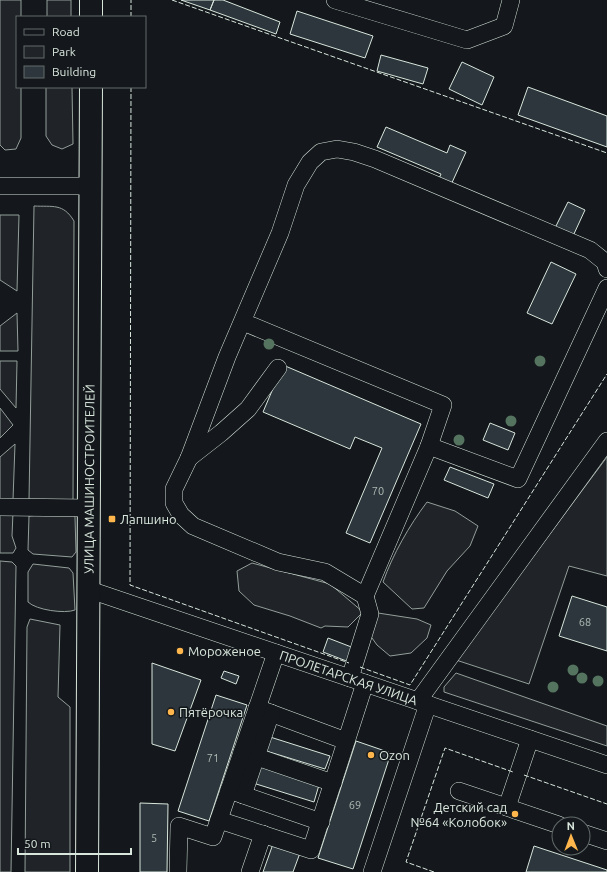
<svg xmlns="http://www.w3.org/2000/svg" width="607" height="872" font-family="Ubuntu,sans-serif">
<rect width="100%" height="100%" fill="#14181c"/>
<path fill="#202428" stroke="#939e99" d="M 0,0 L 21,0 L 21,17 L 17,17 L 17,87 L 21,87 L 21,138 L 16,149 L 5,150 L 0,145 Z
M 47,0 L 71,0 L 71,17 L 47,17 Z
M 46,87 L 72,87 L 73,144 L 62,149 L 52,145 L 46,136 Z
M 34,206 C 53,207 63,203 74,221 L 73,502 L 29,500 Z
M 0,215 L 19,215 L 17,291 L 0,280 Z
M 17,313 L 18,351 L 0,351 L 0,326 Z
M 0,361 L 17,361 L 16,408 L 0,389 Z
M 0,408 L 13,425 L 0,438 Z
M 15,444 L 13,500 L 0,501 L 0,457 Z
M 607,457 L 607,576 L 569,566 L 529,684 L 456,660 Z
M 427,502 L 455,511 L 478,526 L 470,546 L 447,571 L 424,608 L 412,609 L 383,582 C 393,554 409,526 427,502 Z
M 0,512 L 13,512 L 12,536 L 16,548 L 13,553 L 0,553 Z
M 70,512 L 75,517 L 76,552 L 72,557 L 33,554 L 28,550 L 29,516 Z
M 0,561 L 12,562 L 16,566 L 11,872 L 0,872 Z
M 252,563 L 330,584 L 363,612 L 348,627 L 325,626 L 321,628 L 290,616 L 254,605 L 239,591 L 237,571 Z
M 33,564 L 69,568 L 73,573 L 75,610 C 65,614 36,610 28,602 L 28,572 Z
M 378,613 L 417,619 L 431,625 L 427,638 L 411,653 L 390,656 L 377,645 L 367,631 Z
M 30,619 L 60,625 L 58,697 L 70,707 L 70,872 L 25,872 L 27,627 Z
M 456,673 L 607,726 L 607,746 L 444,692 L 444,687 Z"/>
<path fill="#2c363c" stroke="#d8e6dc" d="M 181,0 L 214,0 L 210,10 Z
M 214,0 L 223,0 L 280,22 L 276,34 L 210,10 Z
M 297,11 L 373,36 L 365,58 L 290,34 Z
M 381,55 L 428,68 L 423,84 L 377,71 Z
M 462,62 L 494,77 L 482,105 L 449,89 Z
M 528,87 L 607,116 L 607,147 L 518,115 Z
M 386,127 L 447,153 L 450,145 L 466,152 L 450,187 L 438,181 L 441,174 L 377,147 Z
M 568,202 L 585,210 L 573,236 L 555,228 Z
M 551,262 L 576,274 L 552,324 L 527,313 Z
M 283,365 L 421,424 L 370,543 L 346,533 L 382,448 L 355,437 L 350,449 L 263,412 Z
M 490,423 L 515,433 L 508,450 L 483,440 Z
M 450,467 L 494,484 L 488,498 L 444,480 Z
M 572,596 L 607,607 L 607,651 L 559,636 Z
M 328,638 L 354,648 L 349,662 L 323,652 Z
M 152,663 L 201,680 L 175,751 L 152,744 Z
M 224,671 L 239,676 L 236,684 L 221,678 Z
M 216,695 L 247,705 L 209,821 L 178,811 Z
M 267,736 L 330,756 L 325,769 L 263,750 Z
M 356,741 L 391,753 L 353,869 L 318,858 Z
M 258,766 L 319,785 L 314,802 L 253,783 Z
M 140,803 L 168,804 L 167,872 L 140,872 Z
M 273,844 L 300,853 L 293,872 L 263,872 Z
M 534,846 L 607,870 L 607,872 L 526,872 Z"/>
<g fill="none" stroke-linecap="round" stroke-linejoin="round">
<defs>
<g id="minor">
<path d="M 335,0 L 467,40 L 504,26 L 511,0"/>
<path d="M 0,186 L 92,186"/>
<path d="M 243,322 L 443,405 L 429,446 L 365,596 L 325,572 L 278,562 L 193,526 L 181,515 L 174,503 L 174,489 L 189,458 L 227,357 L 280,233 L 296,185 L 310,162 L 321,152 L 337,149 L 354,152 L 375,159 L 590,250 L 605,262 L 607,269"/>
<path d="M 429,446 L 518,479 L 607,288"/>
<path d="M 189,458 L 221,433 L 248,409 L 278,368"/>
<path d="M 0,507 L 90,508"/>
<path id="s1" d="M 90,590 L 607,765"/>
<path d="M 350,678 L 370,614 L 365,596"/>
<path d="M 418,701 L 607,441"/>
<path d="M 257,708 L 346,741"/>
<path d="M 242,752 L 333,783"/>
<path d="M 229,790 L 321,822"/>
<path d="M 459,791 L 559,825"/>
<path d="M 243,795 L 271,713"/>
<path d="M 507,807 L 530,739"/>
<path d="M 219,820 L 311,850 L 365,683"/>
<path d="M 583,833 L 607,841"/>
<path d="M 178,872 L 179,826 L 213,837 L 276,653"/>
<path d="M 250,872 L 263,834"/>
<path d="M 372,872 L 428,704"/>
</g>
<g id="major">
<path d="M 91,0 L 91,17"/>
<path id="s2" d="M 87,872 L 91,87"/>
</g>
</defs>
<use href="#minor" stroke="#d8e6dc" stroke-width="18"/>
<use href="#major" stroke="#d8e6dc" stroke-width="24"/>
<use href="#minor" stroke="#14181c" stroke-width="17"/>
<use href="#major" stroke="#14181c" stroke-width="22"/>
<path stroke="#d8e6dc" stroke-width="1" stroke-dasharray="5 2" stroke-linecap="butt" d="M 172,0 L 607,153
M 131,17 L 131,0
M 131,87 L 130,585 L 349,663
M 360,667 L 410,685 L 607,374
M 524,775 L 607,804
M 434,872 L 406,862 L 445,748 L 513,772"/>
</g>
<g fill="#55745f">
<circle cx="269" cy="344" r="5.5"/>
<circle cx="540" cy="361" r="5.5"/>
<circle cx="511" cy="421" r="5.5"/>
<circle cx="459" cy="440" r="5.5"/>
<circle cx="573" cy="670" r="5.5"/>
<circle cx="582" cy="678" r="5.5"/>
<circle cx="598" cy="681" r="5.5"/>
<circle cx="553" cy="687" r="5.5"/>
</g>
<g fill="#ffb74d" stroke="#14181c" stroke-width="1.5">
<rect x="108" y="515" width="8" height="8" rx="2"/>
<circle cx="180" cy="651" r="4"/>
<circle cx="171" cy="712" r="4"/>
<circle cx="371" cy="755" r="4"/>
<circle cx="515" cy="814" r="4"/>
</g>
<g text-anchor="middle" stroke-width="3" stroke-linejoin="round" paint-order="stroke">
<g font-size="11" fill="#adbab4">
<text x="378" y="495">70</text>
<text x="585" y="626">68</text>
<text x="213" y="762">71</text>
<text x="355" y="809">69</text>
<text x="154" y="842">5</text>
</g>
<g font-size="13" fill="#d8e6dc" stroke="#14181c">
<text dy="5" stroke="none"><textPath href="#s2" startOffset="393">УЛИЦА МАШИНОСТРОИТЕЛЕЙ</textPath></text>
<text dy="5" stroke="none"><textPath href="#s1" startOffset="273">ПРОЛЕТАРСКАЯ УЛИЦА</textPath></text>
</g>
<g font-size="13" fill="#d8e6dc" stroke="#14181c" text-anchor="start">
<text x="120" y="524">Лапшино</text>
<text x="188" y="656">Мороженое</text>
<text x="179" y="717">Пятёрочка</text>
<text x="379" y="760">Ozon</text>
<text x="507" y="812" text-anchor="end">Детский сад<tspan x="507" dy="15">№64 «Колобок»</tspan></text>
</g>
</g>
<rect x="16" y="16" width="130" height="72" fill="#14181c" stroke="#626a69"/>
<rect x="24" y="29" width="20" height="6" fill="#14181c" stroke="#626a69"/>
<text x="52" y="36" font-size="12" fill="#d8e6dc">Road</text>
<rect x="24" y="46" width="20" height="12" fill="#202428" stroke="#626a69"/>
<text x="52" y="56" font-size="12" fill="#d8e6dc">Park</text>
<rect x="24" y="66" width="20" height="12" fill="#2c363c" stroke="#626a69"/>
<text x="52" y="76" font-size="12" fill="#d8e6dc">Building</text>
<g transform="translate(571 836) rotate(359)"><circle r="19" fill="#14181c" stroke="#626a69"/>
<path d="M0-3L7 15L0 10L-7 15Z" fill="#ffb74d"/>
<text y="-6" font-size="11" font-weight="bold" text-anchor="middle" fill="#d8e6dc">N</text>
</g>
<path d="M18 848v6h113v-6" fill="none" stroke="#d8e6dc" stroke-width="2"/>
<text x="24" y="848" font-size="12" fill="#d8e6dc" stroke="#14181c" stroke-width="3" paint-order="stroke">50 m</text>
</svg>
